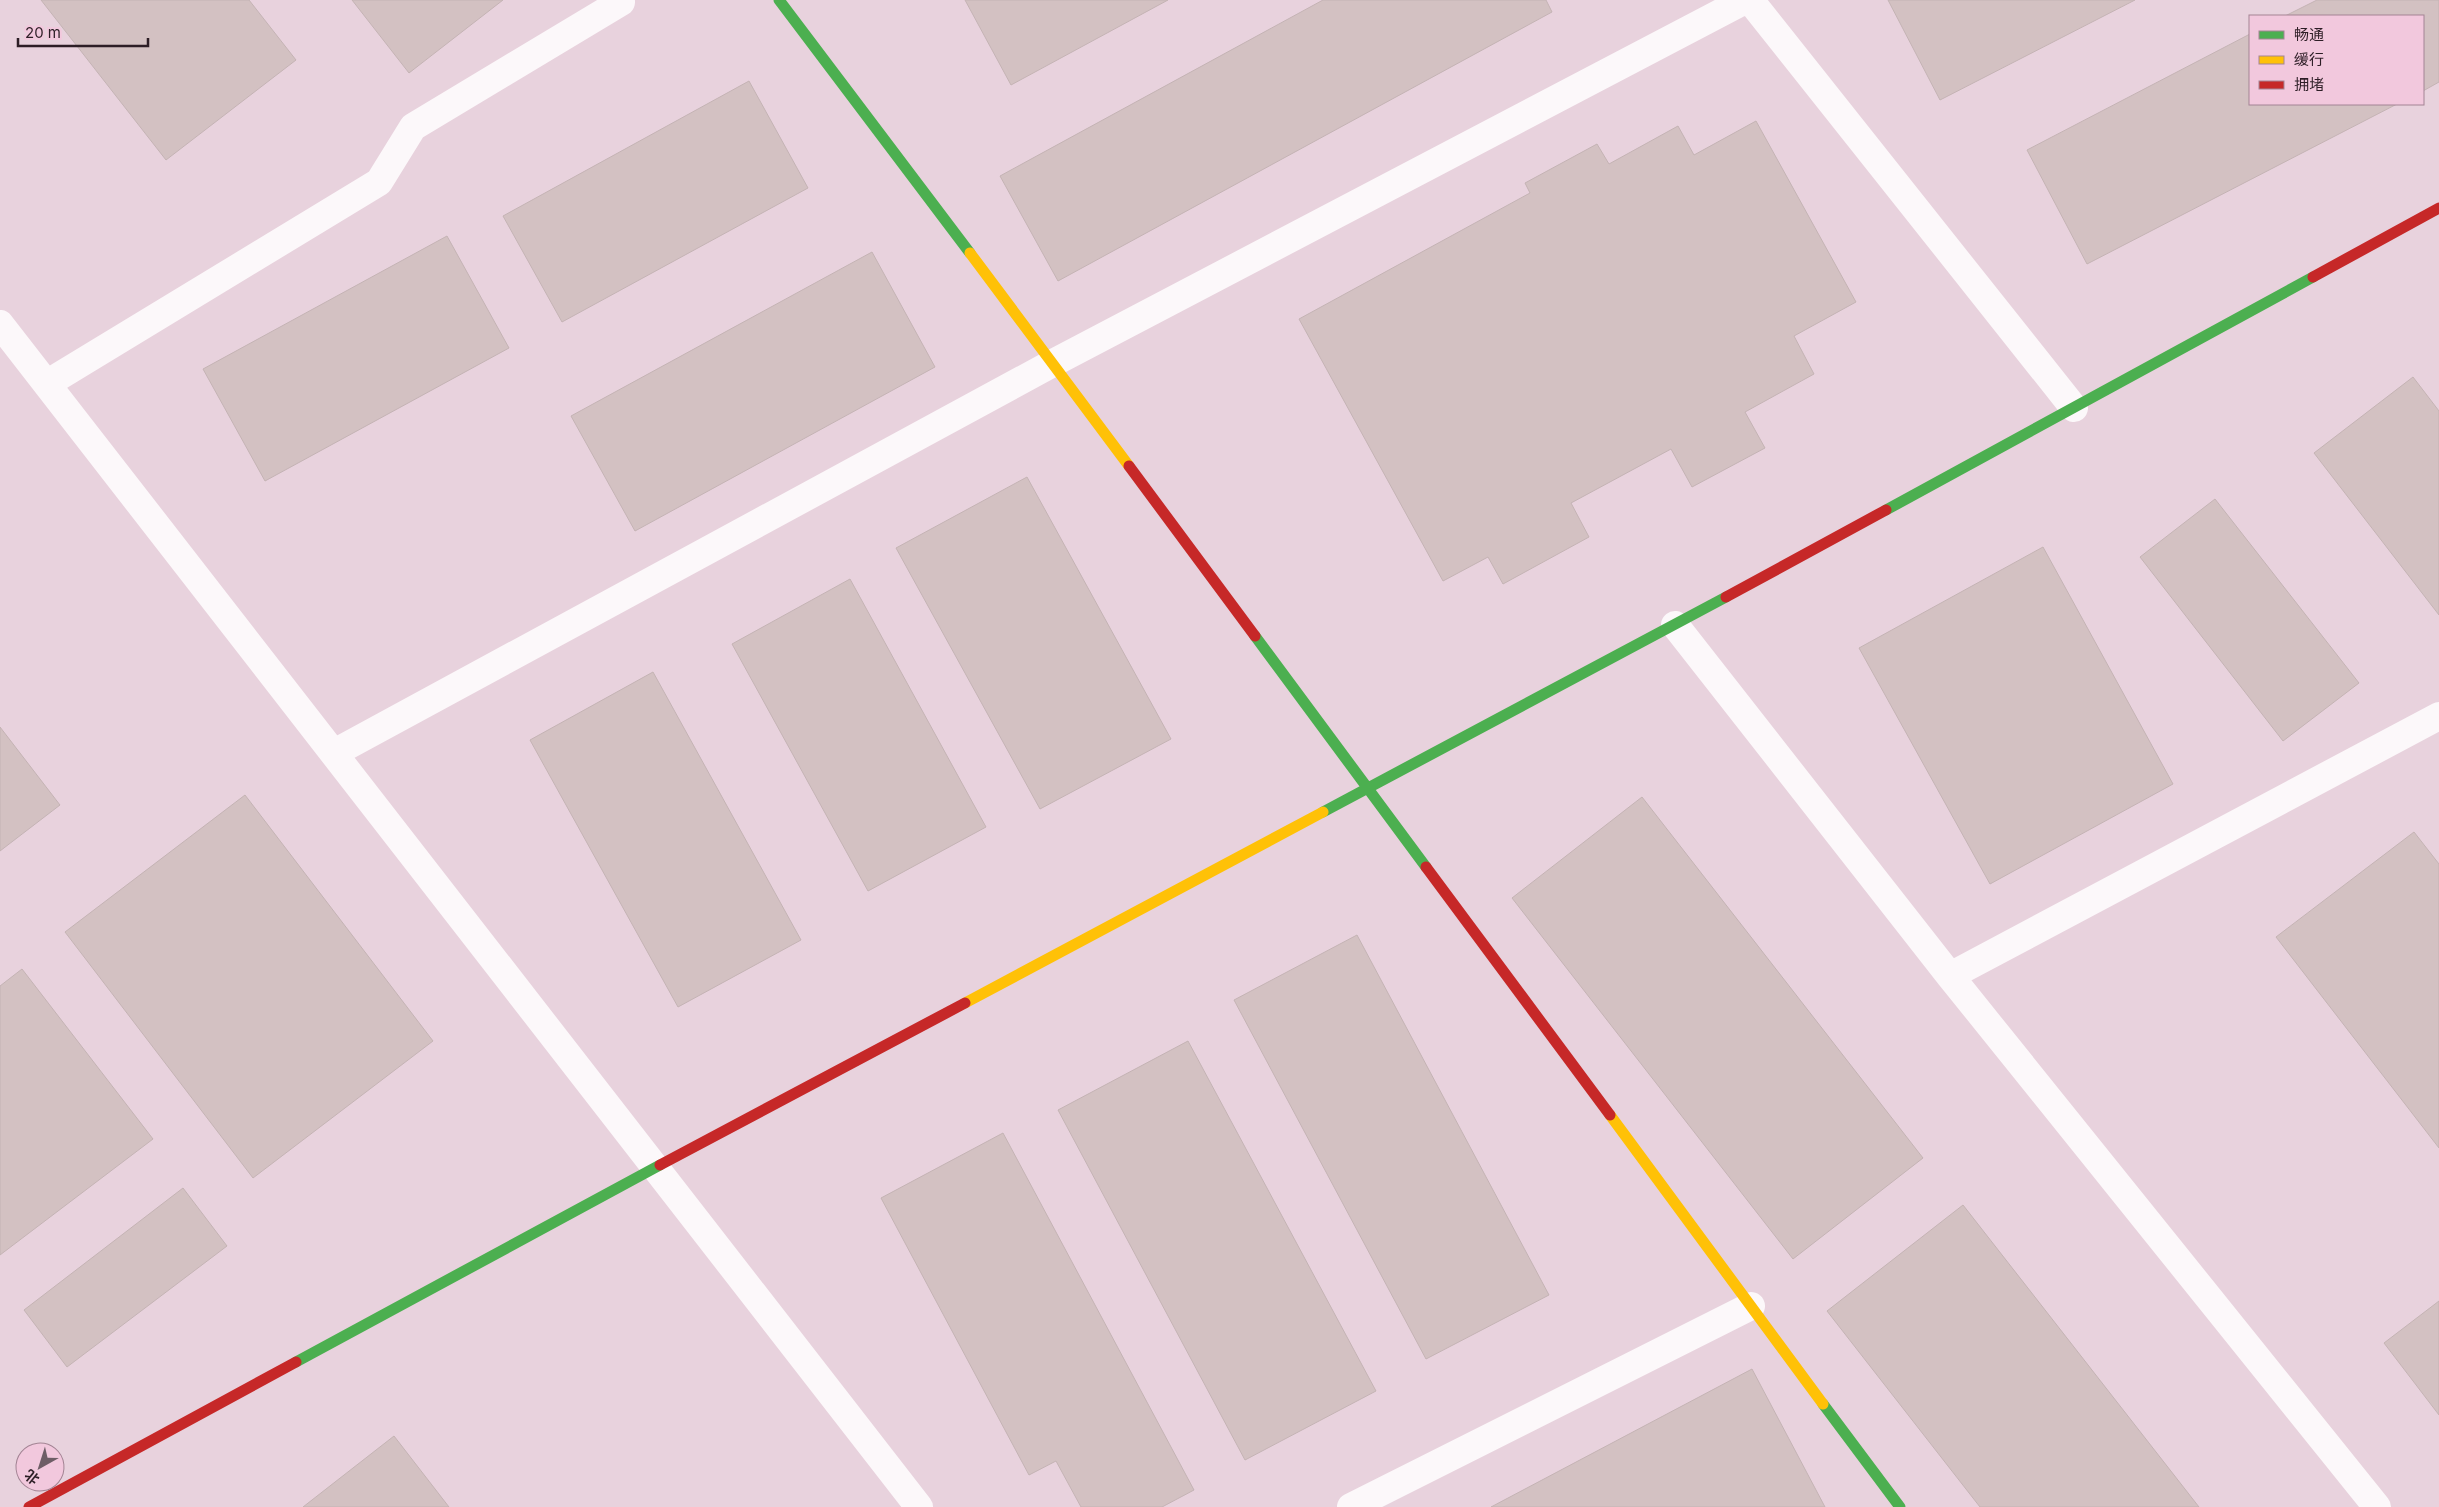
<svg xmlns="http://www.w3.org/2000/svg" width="2439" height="1507" font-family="Inter,'Noto Sans SC',sans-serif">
<rect width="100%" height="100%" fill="#e8d2dd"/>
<path fill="#d3c1c2" stroke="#c4b3b4" d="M 41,0 L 249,0 L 296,60 L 166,160 Z
M 352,0 L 503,0 L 409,73 Z
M 965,0 L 1168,0 L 1011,85 Z
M 1323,0 L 1546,0 L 1552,12 L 1058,281 L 1000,176 Z
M 1888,0 L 2135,0 L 1940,100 Z
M 2317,0 L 2439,0 L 2439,82 L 2423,91 L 2423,16 L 2285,16 Z
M 2250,34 L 2250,104 L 2397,104 L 2087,264 L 2027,150 Z
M 749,81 L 808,188 L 562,322 L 503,216 Z
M 1756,121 L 1856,302 L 1794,336 L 1814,374 L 1745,412 L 1765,448 L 1692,487 L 1671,449 L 1571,503 L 1589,537 L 1503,584 L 1488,557 L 1443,581 L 1299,319 L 1530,193 L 1525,183 L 1597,144 L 1609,164 L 1678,126 L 1694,155 Z
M 447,236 L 509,348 L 265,481 L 203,369 Z
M 872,252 L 935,367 L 635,531 L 571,416 Z
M 2413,377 L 2439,411 L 2439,615 L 2314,453 Z
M 1027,477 L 1171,739 L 1040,809 L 896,548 Z
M 2215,499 L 2359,683 L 2283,741 L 2140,557 Z
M 2043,547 L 2173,784 L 1990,884 L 1859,648 Z
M 850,579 L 986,827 L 868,891 L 732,644 Z
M 653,672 L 801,940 L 678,1007 L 530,740 Z
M 0,727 L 60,805 L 0,851 Z
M 245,795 L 433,1041 L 253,1178 L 65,932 Z
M 1642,797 L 1923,1158 L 1793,1259 L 1512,898 Z
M 2414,832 L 2439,864 L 2439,1148 L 2276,937 Z
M 1357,935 L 1549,1295 L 1426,1359 L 1234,1000 Z
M 22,969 L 153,1139 L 0,1255 L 0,986 Z
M 1188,1041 L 1376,1391 L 1245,1460 L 1058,1110 Z
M 1003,1133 L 1194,1490 L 1162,1507 L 1081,1507 L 1056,1461 L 1029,1475 L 881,1198 Z
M 183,1188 L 227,1246 L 67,1367 L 24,1310 Z
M 1963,1205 L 2199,1507 L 1980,1507 L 1827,1311 Z
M 2439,1301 L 2439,1415 L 2384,1343 Z
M 1752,1369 L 1825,1507 L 1491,1507 Z
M 394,1436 L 449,1507 L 303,1507 Z"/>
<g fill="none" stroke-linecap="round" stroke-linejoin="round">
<path stroke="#fcf8fa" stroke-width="28" d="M 1750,0 L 2074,408
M 0,324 L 919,1507
M 48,383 L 379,182 L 413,127 L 621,2 L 619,0
M 1675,625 L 1950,976 L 2377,1507
M 334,753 L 1053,363 L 1745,0
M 1950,976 L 2439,716
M 1351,1507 L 1751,1306"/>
<path stroke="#4caf50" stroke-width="11" d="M 779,0 L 970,253
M 1886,510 L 2313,277
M 1255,636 L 1426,867
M 1323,812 L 1726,597
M 296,1362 L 660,1165
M 1823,1404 L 1900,1507"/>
<path stroke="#ffc107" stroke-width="11" d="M 970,253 L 1129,466
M 965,1003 L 1323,812
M 1610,1115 L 1823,1404"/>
<path stroke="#c62828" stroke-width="11" d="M 2313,277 L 2439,208
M 1129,466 L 1255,636
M 1726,597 L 1886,510
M 1426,867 L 1610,1115
M 660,1165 L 965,1003
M 29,1507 L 296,1362"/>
</g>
<rect x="2249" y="15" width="175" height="90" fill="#f2c8dd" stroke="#a38494"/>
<rect x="2259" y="31" width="25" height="8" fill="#4caf50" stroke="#a38494"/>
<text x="2294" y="40" font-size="15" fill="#2d1e26">畅通</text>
<rect x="2259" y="56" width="25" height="8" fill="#ffc107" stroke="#a38494"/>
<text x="2294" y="65" font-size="15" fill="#2d1e26">缓行</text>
<rect x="2259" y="81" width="25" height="8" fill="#c62828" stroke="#a38494"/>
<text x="2294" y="90" font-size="15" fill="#2d1e26">拥堵</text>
<g transform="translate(40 1467) rotate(219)"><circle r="24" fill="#f2c8dd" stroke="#a38494"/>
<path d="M0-4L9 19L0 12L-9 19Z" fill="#6e5d66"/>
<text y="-8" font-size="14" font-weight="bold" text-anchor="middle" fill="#2d1e26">北</text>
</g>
<path d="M18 38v8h130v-8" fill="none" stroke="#2d1e26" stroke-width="2.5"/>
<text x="25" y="38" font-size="15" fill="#2d1e26" stroke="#f2c8dd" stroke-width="4" paint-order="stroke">20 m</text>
</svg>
